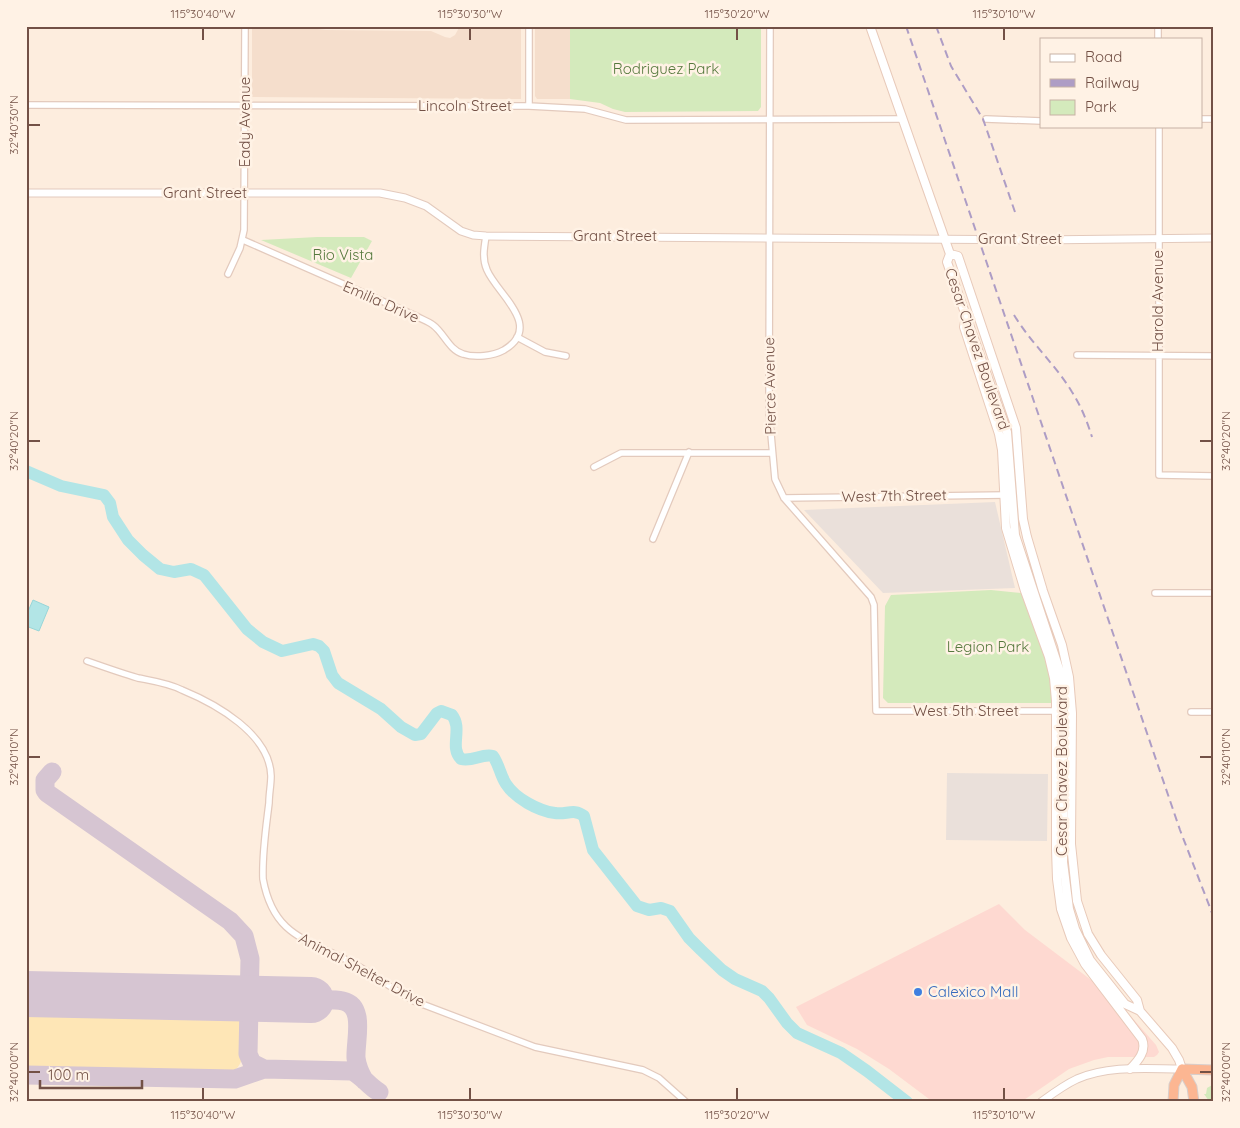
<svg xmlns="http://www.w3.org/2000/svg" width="1240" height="1128" font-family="Quicksand,sans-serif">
<rect width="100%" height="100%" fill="#fdedde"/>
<path fill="#f5decc" d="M 460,26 L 521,26 L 521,99 L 252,97 L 252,28 L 254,27 L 301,27 L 326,30 L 431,31 L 445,37 L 450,38 L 455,35 Z
M 535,26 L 570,26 L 570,99 L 537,99 L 535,96 Z"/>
<path fill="#fed9d1" d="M 999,904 L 1025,930 L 1115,998 L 1156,1045 L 1159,1052 L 1157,1055 L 1154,1057 L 1108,1057 L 1094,1060 L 1069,1069 L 1021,1102 L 933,1102 L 889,1069 L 857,1049 L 807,1025 L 796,1007 Z"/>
<path fill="#eae0da" d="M 995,502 L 1015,588 L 883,593 L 804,510 Z
M 947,773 L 1048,774 L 1047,841 L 946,840 Z"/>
<path fill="#d4eabc" d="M 570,26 L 761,26 L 761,107 L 758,111 L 625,112 L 613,109 L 600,103 L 570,99 Z
M 317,237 L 364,237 L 372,241 L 351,278 L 261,240 Z
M 991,590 L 1030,594 L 1053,659 L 1061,690 L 1054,703 L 888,703 L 883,698 L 885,606 L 891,595 Z
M 1214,1084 L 1214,1101 L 1209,1101 L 1204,1094 L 1206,1094 L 1207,1088 Z"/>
<path fill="#fee6b6" d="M 26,1006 L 233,1011 L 239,1015 L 242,1020 C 244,1035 248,1066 231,1072 L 26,1068 Z"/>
<path fill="#b2e5e6" stroke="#98d6d8" d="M 33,600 L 49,607 L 39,631 L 26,626 L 26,616 Z"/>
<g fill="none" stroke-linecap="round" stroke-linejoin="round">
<path stroke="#b2e5e6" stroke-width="12" d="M 26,471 L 61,486 L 104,495 L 110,503 L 113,517 L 128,540 L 143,555 L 160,569 L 174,572 L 191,569 L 204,575 L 247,629 L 263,642 L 282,651 L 313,644 L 319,646 L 324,651 L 332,675 L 338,683 L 381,709 L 401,727 L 415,735 L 421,734 L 437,713 L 441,711 L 452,715 C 463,729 449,747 461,759 C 473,762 482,753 493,756 C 499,764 500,775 506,784 C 515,798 538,811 555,813 C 566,815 574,808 584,816 L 593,850 L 637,906 L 649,910 L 661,908 L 670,911 L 689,938 L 701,950 L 722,970 L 735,979 L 762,991 L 769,998 L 787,1023 L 797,1033 L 841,1053 L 867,1071 L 907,1102"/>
<path stroke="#d6c5d2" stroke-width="19" d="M 52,772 L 45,780 L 45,790 L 47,793 L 230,921 L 244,936 L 250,959 L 248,1054 L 252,1063 L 264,1069 L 352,1071 C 363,1076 368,1086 379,1092
M 311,1000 C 321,1000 333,999 343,1001 C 366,1006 355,1041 356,1058 C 357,1066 360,1073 364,1080
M 26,1075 L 235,1079 L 264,1069"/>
<path stroke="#d6c5d2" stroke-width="46" d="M 26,994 L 311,1000"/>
<defs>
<path id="minor" d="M 770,26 L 769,412 L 775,479 L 784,498 L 871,597 L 874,605 L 876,711 L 1056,711
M 1158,26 L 1158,39
M 26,105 L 529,106 L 585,109 L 626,120 L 902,119
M 529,106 L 529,26
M 986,119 L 1041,121
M 1201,119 L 1214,119
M 1159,126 L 1159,475 L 1214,476
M 243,240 L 416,316 C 421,319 428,321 433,325 C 444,333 449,350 463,354 C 475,358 493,356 504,350 C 544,326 497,294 487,270 C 482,259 484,248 486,236
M 228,274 L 240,248 L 244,230 L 245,26
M 517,337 L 545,352 L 566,356
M 1077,355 L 1214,356
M 594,467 L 621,453 L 772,453
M 784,498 L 1005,495
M 653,539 L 689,452
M 1155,593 L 1214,593
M 87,661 C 104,667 121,673 138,678 C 153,681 168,683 182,690 C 216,704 270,734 271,776 C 271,785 269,794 269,803 C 266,828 262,853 263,879 C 274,939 310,939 356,965 C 376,976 394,990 414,1001 L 535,1047 L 643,1070 L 659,1078 L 686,1102
M 1191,712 L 1214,712"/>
<path id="tertiary" d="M 26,193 L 380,193 L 405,198 L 426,206 L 461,231 L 473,235 L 486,236 L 1037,240 L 1214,238
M 1041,1102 C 1052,1094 1064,1085 1077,1079 C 1110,1065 1147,1069 1182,1069"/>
<path id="secondary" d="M 870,26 L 950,254 L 947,262 L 1007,432 L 1015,535 L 1062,678 L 1063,707 L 1063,862 L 1069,909 L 1075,929 L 1090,960 L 1125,1004 L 1140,1011 L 1172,1048 L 1179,1060 L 1182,1069
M 950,254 L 958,256 L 1016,428 L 1023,519 L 1027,537 L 1043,591 L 1062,645 L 1069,677 L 1072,713 L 1071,844 L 1077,901 L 1088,934 L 1101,955 L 1137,1000 L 1140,1011
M 966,317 L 964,327 L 999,434 L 1002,450 L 1006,528 L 1025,591 L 1049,657 L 1054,678 L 1056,701 L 1056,849 L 1057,879 L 1061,909 L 1071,938 L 1085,964 L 1142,1039 C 1147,1051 1138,1061 1130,1069"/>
<path id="trunk" d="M 1182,1069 L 1192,1087 L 1194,1102
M 1182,1069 L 1214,1070
M 1173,1102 L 1174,1085 L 1182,1069"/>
</defs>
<use href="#minor" stroke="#e3cabd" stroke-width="8"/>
<use href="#tertiary" stroke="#e3cabd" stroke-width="9"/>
<use href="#secondary" stroke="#e8caba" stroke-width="10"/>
<use href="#trunk" stroke="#d8cecb" stroke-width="11"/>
<use href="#minor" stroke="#fff" stroke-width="5.5"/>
<use href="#tertiary" stroke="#fff" stroke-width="7"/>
<use href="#secondary" stroke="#fff" stroke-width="8"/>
<use href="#trunk" stroke="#fcb692" stroke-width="9"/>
<path stroke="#ae9dc5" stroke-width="2" stroke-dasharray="8 5" stroke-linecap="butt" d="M 906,26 L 1180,830 L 1214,918
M 936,26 L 951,66 L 983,119 L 1016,215
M 1014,315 C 1031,343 1055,364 1072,392 C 1081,406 1087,421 1092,437"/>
</g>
<path fill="none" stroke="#735146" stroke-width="2" d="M 203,28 L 203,40M 470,28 L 470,40M 737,28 L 737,40M 1004,28 L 1004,40M 28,125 L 40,125M 28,441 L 40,441M 1200,441 L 1212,441M 28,757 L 40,757M 1200,757 L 1212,757M 28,1072 L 40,1072M 1200,1072 L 1212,1072M 203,1088 L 203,1100M 470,1088 L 470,1100M 737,1088 L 737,1100M 1004,1088 L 1004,1100"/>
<circle fill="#3f7fe0" stroke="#fff2e5" stroke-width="2" cx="918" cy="992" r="5"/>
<g text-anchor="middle" stroke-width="5" stroke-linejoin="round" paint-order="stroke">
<g font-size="15" fill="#56793d" stroke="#fff2e5">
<text x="666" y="74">Rodriguez Park</text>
<text x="343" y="260">Rio Vista</text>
<text x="988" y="652">Legion Park</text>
</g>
<g font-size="15" fill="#735146" stroke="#fff2e5">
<text x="465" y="111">Lincoln Street</text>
<text transform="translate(245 122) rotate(-90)" y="5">Eady Avenue</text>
<text x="205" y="198">Grant Street</text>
<text x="615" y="241">Grant Street</text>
<text x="1020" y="244">Grant Street</text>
<text transform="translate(1158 301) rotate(-90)" y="5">Harold Avenue</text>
<text transform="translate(381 302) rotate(24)" y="5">Emilia Drive</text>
<text transform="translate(977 349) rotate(71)" y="5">Cesar Chavez Boulevard</text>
<text transform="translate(770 386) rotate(-91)" y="5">Pierce Avenue</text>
<text transform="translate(894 496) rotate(-1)" y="5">West 7th Street</text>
<text x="966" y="716">West 5th Street</text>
<text transform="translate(1062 771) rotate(-90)" y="5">Cesar Chavez Boulevard</text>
<text transform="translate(362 970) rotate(28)" y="5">Animal Shelter Drive</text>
</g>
<g font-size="15" fill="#366cbe" stroke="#fff2e5" text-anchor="start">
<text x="928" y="997">Calexico Mall</text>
</g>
</g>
<rect width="1240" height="1128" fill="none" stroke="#fff2e5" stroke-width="55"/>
<rect x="1040" y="38" width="162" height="90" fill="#fff2e5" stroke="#c7b2a5"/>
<rect x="1050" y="54" width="25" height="8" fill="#ffffff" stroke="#c7b2a5"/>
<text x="1085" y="62" font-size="15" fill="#735146">Road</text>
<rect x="1050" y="79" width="25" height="8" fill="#ae9dc5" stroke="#c7b2a5"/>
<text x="1085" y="88" font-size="15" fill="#735146">Railway</text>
<rect x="1050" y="100" width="25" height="15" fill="#d4eabc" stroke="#c7b2a5"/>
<text x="1085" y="112" font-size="15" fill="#735146">Park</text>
<path d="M40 1080v8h102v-8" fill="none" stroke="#735146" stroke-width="2.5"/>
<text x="48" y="1080" font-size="15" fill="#735146" stroke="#fff2e5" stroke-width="4" paint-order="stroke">100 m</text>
<rect x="28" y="28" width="1184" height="1072" fill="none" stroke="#735146" stroke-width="2"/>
<g font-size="12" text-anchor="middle" fill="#735146">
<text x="203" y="18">115°30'40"W</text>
<text x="470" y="18">115°30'30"W</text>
<text x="737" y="18">115°30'20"W</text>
<text x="1004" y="18">115°30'10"W</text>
<text transform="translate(14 125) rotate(-90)" y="4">32°40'30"N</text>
<text transform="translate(14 441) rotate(-90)" y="4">32°40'20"N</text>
<text transform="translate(1226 441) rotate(-90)" y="4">32°40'20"N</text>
<text transform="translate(14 757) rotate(-90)" y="4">32°40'10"N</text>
<text transform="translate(1226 757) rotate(-90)" y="4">32°40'10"N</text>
<text transform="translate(14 1072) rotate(-90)" y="4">32°40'00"N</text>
<text transform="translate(1226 1072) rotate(-90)" y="4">32°40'00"N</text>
<text x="203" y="1119">115°30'40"W</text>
<text x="470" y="1119">115°30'30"W</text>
<text x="737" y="1119">115°30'20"W</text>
<text x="1004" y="1119">115°30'10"W</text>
</g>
</svg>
